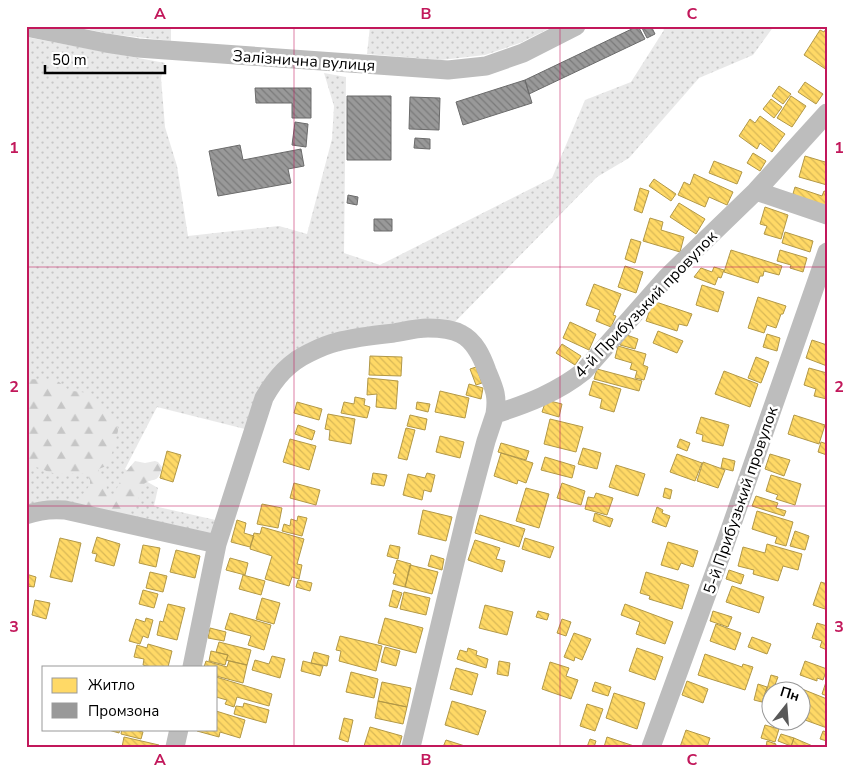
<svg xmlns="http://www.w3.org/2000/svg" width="853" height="773" font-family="'Nunito Sans',sans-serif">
<defs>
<pattern id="grass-dots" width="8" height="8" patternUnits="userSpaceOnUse" patternTransform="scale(1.25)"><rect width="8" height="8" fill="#e9e9e9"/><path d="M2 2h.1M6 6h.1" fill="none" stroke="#c6c6c6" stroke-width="1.8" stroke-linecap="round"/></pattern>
<pattern id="forest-firs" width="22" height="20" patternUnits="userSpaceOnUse" patternTransform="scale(1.25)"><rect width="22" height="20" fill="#e9e9e9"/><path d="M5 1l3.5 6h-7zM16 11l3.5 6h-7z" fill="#c6c6c6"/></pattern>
<pattern id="homes-back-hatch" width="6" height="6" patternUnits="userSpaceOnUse" patternTransform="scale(1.25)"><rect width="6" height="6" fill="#ffd966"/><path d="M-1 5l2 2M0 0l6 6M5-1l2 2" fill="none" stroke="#d9b857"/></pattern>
<pattern id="industry-back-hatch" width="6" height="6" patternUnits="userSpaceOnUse" patternTransform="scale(1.25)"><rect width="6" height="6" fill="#999"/><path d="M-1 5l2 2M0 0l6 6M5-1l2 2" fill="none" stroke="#7a7a7a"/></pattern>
</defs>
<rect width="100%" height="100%" fill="#fff"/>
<path fill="url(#grass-dots)" d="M 72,26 L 171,26 L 171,41 L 110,34 Z
M 370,26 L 554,26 L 520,43 L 485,55 L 441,60 L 367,54 Z
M 661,26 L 774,26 L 753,55 L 699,78 L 629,158 L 597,177 L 450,327 L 307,350 L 249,430 L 157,407 L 125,469 L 158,488 L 154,506 L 220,521 L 213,532 L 207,536 L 26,512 L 26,37 L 165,63 L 161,78 L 165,127 L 177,166 L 188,236 L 279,226 L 307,234 L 332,139 L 334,106 L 324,73 L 346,77 L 344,253 L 380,265 L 552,178 L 585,100 L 631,82 L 664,30 Z"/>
<path fill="url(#forest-firs)" d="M 26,379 C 36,380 50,378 59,382 C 64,385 66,390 72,391 C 79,392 86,392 93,394 L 102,410 L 114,421 L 118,428 L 118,431 L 112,453 L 106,466 L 99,469 C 97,479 101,476 105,482 C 107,485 107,490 107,494 L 110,497 L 113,496 L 124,474 L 135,461 L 145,463 L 155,461 L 158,462 L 162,467 C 158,486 152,476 143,485 C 140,488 140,493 139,497 C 137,506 131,509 123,514 L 77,505 L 80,498 L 90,485 L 90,480 L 86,474 C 75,473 64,475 53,473 C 44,471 37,465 26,466 Z"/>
<path fill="url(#homes-back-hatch)" stroke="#b29847" d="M 827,27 L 827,70 L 804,55 L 820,30 L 824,32 Z
M 805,82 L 823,94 L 816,104 L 798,92 Z
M 779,86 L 791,94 L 783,104 L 772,96 Z
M 791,96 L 806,106 L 792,127 L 777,118 Z
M 771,99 L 782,107 L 774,118 L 763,109 Z
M 760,116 L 785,134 L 772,152 L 760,143 L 757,149 L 739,136 L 750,119 L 755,123 Z
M 753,153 L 766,161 L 760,171 L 747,163 Z
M 805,156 L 825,162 L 827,157 L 827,185 L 799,177 Z
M 714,161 L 742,172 L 737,184 L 709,173 Z
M 694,174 L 733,192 L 727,205 L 709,197 L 705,207 L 678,195 L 684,182 L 690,185 Z
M 654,179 L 676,194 L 671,201 L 649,186 Z
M 795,187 L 822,196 L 824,191 L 827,192 L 827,208 L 792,197 Z
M 640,188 L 649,191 L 642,213 L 634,210 Z
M 679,203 L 705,219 L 696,234 L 670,217 Z
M 765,207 L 788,215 L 781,239 L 764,234 L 767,226 L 760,224 Z
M 650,218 L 663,222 L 661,230 L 684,237 L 680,252 L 643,241 Z
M 785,232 L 813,241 L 810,252 L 782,243 Z
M 631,239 L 641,242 L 635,263 L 625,259 Z
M 731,250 L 782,266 L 779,275 L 764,271 L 763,276 L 760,276 L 758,283 L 724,272 Z
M 780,250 L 807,258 L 803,272 L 790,268 L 791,265 L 777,261 Z
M 625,266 L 643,272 L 636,293 L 618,287 Z
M 714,267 L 724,270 L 721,278 L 718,277 L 715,285 L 694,277 L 701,268 L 712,272 Z
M 594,284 L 621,294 L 613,315 L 616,316 L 611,327 L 596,321 L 600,310 L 586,305 Z
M 702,285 L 724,292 L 718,312 L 696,305 Z
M 758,297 L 786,306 L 783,314 L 781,314 L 776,328 L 767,325 L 764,333 L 748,328 Z
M 653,301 L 692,314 L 687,326 L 679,324 L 677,331 L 646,321 Z
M 570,322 L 596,334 L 589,350 L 563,338 Z
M 658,331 L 683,341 L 677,353 L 653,343 Z
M 624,334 L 638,339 L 635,349 L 620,345 Z
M 767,334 L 780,338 L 777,351 L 763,347 Z
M 812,340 L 827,345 L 827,366 L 806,358 Z
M 562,344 L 581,356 L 575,365 L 556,353 Z
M 618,346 L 646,354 L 643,365 L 648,367 L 644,380 L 635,378 L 637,371 L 630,369 L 632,363 L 615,358 Z
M 370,356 L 402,357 L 401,376 L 369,375 Z
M 756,357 L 769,362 L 761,383 L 748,378 Z
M 476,367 L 482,383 L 476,385 L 470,369 Z
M 809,368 L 827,373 L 827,399 L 814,396 L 816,389 L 804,385 Z
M 597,369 L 642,381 L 639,391 L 594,379 Z
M 724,371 L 758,384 L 750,407 L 715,394 Z
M 368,378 L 398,381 L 396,409 L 376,407 L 377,394 L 367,395 Z
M 593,381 L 621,389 L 614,412 L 600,408 L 602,399 L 589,395 Z
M 469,384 L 483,388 L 481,399 L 466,395 Z
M 440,391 L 469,398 L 465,418 L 435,412 Z
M 355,397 L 365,399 L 364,405 L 370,407 L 367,418 L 341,413 L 344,402 L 354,404 Z
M 546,400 L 562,404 L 559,417 L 542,412 Z
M 297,402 L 322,409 L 319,420 L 294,413 Z
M 417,402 L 430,404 L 428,412 L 416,409 Z
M 328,414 L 355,419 L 351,444 L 329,440 L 330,430 L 325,429 Z
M 410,415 L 427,419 L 425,430 L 407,426 Z
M 794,415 L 825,425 L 819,444 L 788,434 Z
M 701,417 L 729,425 L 723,446 L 702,441 L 703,435 L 696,433 Z
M 550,419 L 583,427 L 576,452 L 544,444 Z
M 298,425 L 315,431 L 312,440 L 295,434 Z
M 406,428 L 415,430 L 407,460 L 398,458 Z
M 440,436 L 464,442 L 460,458 L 436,452 Z
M 290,439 L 316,446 L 309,470 L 283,462 Z
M 680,439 L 690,443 L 687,451 L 677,447 Z
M 821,442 L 827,444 L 827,455 L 818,452 Z
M 501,443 L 529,451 L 526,460 L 498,452 Z
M 583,448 L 601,453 L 597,469 L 578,464 Z
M 167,451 L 181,455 L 173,482 L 160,478 Z
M 501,453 L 533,463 L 526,483 L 518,480 L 517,484 L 494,476 Z
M 677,454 L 702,463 L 695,481 L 670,472 Z
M 770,454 L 790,460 L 784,476 L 765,469 Z
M 545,457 L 575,466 L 572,478 L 541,470 Z
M 723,458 L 735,461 L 733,471 L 721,468 Z
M 703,462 L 725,470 L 718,488 L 697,481 Z
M 616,465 L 645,474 L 638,496 L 609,487 Z
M 373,473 L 387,475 L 384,486 L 371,484 Z
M 427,473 L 435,475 L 431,492 L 424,490 L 422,500 L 403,495 L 408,474 L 425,478 Z
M 771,475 L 801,484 L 795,505 L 776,499 L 778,495 L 766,491 Z
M 294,483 L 320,490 L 316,505 L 290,498 Z
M 562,483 L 585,491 L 581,505 L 557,498 Z
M 526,488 L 549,494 L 539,528 L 516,521 Z
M 665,488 L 672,490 L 670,499 L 663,497 Z
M 596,493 L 613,498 L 607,515 L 585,509 L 588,497 L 594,498 Z
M 756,496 L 778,503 L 776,508 L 786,511 L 784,516 L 752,506 Z
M 262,504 L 282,508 L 278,528 L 257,524 Z
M 657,507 L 663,510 L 662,513 L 670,516 L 666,527 L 652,522 Z
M 423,510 L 452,517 L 446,541 L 418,534 Z
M 757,511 L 793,522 L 786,546 L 775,543 L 777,537 L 752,529 Z
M 595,513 L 613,519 L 610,527 L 593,521 Z
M 480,515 L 525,529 L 519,547 L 475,533 Z
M 298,516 L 307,518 L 302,536 L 282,531 L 284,524 L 290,526 L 291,519 L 297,521 Z
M 237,520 L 246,523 L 244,533 L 254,536 L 250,547 L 231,542 Z
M 262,527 L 304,539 L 297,564 L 302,565 L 299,579 L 292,577 L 289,586 L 265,579 L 272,556 L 250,549 L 254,533 L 260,534 Z
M 795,531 L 809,536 L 805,550 L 790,546 Z
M 97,537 L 120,544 L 114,566 L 95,561 L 97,554 L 92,553 Z
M 60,538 L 81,543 L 72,582 L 50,577 Z
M 525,538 L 554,547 L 550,558 L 522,549 Z
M 475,540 L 500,548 L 496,559 L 505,561 L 502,572 L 468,560 Z
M 668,542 L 698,551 L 693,567 L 681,563 L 678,570 L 661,565 Z
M 767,544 L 802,554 L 798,570 L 783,566 L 778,581 L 753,574 L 754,570 L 738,566 L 743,547 L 765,553 Z
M 143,545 L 160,548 L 156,567 L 139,563 Z
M 390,545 L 400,547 L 398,559 L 387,556 Z
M 176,550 L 200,556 L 195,578 L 170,572 Z
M 431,555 L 444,559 L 442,570 L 428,566 Z
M 230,558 L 248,563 L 245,575 L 226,570 Z
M 397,560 L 411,564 L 405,587 L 393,584 L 396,574 L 393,573 Z
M 410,565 L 438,572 L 432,594 L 405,587 Z
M 729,570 L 744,575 L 741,584 L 726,579 Z
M 150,572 L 167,576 L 163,592 L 146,588 Z
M 646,572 L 689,585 L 682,609 L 649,599 L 650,596 L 640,593 Z
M 26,574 L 36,577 L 34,587 L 26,586 Z
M 243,575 L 265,581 L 261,595 L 239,589 Z
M 298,580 L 312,583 L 310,591 L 296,587 Z
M 821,582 L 827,584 L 827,603 L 825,609 L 813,605 Z
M 732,586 L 764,597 L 759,613 L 726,602 Z
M 143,590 L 158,594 L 154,608 L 139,604 Z
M 393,590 L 402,593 L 397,608 L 389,606 Z
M 404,592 L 430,598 L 426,615 L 400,609 Z
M 262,598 L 280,603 L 274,624 L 256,619 Z
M 35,600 L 50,603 L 46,619 L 32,615 Z
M 168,604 L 185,608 L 177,640 L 157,635 L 160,621 L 163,622 Z
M 625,604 L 673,622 L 665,644 L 636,634 L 640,622 L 621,615 Z
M 485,605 L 513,612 L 507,635 L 479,628 Z
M 538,611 L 549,614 L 547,620 L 536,617 Z
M 713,611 L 732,617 L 728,627 L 710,621 Z
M 230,613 L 271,625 L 264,650 L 248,645 L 251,636 L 225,629 Z
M 146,618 L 153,620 L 148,638 L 143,636 L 140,644 L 129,641 L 136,619 L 145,622 Z
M 385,618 L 423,628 L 416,653 L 378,643 Z
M 562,619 L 571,622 L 566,636 L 557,633 Z
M 817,623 L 827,626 L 827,650 L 820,647 L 822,641 L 812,638 Z
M 716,624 L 741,633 L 735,650 L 710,641 Z
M 210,628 L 226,632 L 224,641 L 208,638 Z
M 574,633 L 591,639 L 582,660 L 575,657 L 574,661 L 564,657 Z
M 340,636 L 382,646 L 376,671 L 339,661 L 341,651 L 336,650 Z
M 752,637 L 771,644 L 767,654 L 748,647 Z
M 219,642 L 251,650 L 247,665 L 226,660 L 228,655 L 216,652 Z
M 148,644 L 172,651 L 168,667 L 150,667 L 143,665 L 144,659 L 134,657 L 137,645 L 147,648 Z
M 385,647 L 400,651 L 396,666 L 381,662 Z
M 468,648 L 477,651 L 476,655 L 488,659 L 486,668 L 457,659 L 460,650 L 467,652 Z
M 637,648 L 663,657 L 655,680 L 629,671 Z
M 211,651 L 228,655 L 225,665 L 209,661 Z
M 314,652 L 329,656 L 327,666 L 311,663 Z
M 705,654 L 742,667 L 743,664 L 753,667 L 745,690 L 698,675 Z
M 272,656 L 285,659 L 280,678 L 252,670 L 255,660 L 269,664 Z
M 206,661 L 227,667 L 229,661 L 247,665 L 243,683 L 216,676 L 216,667 L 204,667 Z
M 303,661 L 323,666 L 320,676 L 301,671 Z
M 499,661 L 510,663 L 508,676 L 497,674 Z
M 805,661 L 827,669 L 823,680 L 817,678 L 817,681 L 800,675 Z
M 550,662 L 569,668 L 566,676 L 578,680 L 571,699 L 542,689 Z
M 456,668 L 478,674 L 472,695 L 450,689 Z
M 351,672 L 378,679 L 374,698 L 346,692 Z
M 771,675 L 778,677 L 773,690 L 770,690 L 770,697 L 765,696 Z
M 216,677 L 272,694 L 269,706 L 237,697 L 234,707 L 225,704 L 227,700 L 216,697 Z
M 687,681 L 708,689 L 703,703 L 682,695 Z
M 382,682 L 411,688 L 407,707 L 378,701 Z
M 595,682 L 611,687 L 608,696 L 592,691 Z
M 826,682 L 827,683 L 827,696 L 822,694 Z
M 758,684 L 767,687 L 762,702 L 754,700 Z
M 802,689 L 827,699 L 827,728 L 805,720 L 809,710 L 800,707 L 800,693 Z
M 614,693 L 645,703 L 637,729 L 606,718 Z
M 378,701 L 407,707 L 403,724 L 375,718 Z
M 452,701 L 486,711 L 478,735 L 445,725 Z
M 244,703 L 269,710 L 266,723 L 234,714 L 236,706 L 243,707 Z
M 587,704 L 603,709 L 595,731 L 580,726 Z
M 216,711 L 245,720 L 240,738 L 220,732 L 219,737 L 197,731 L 197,729 L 216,729 Z
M 344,718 L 353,720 L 348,742 L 339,739 Z
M 765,725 L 779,729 L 775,742 L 761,738 Z
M 370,727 L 402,736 L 399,747 L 368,747 L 364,746 Z
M 105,729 L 120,729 L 119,733 Z
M 122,729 L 130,729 L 143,732 L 141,739 L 121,734 Z
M 686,730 L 710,738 L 707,747 L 680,747 Z
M 823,731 L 827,732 L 827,741 L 820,739 Z
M 781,734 L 794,738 L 791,746 L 778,741 Z
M 124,737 L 159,745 L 158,747 L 122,747 Z
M 607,737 L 634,746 L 633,747 L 604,747 Z
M 794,738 L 815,747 L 791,747 Z
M 590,739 L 596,741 L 594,747 L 587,747 Z
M 446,740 L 468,747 L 443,747 Z
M 767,741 L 776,744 L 775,747 L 766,747 Z"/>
<path fill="url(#industry-back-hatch)" stroke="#6b6b6b" d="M 638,26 L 645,39 L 529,94 L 525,80 Z
M 647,26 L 651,26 L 655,34 L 647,38 L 642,28 Z
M 525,80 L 532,103 L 463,125 L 456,102 Z
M 255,88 L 311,88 L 311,118 L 292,118 L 292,103 L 256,103 Z
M 347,96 L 391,96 L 391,160 L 347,160 Z
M 410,97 L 440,98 L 439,130 L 409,129 Z
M 295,122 L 308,124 L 306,147 L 292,145 Z
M 415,138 L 430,139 L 430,149 L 414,148 Z
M 240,145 L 243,160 L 301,149 L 304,166 L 288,169 L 291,183 L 218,196 L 209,151 Z
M 348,195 L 358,197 L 357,205 L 347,203 Z
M 374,219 L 392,219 L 392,231 L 374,231 Z"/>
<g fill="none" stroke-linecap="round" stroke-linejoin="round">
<path stroke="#bdbdbd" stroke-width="19" d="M 26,27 L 106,43 L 138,48 L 448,70 L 486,66 L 523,53 L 576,26
M 756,191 L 827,215
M 26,515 C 39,510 52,509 65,510 L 217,544
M 192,667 L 217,544 L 264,398 C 275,378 288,363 309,353 C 317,349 328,344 337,342 C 355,337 375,335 394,333 C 405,331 417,328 428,328 C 438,328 452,329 461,334 C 475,341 482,357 487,371 C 494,388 498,395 495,414
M 175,747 L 179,729
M 411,747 L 466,516 L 486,441 L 495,414 C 527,404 558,392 584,371 L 667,277 L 756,191 L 827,113
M 651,747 L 725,544 L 827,252"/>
</g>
<path fill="none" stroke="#c2185b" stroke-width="1" stroke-opacity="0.55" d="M 294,26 L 294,747M 560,26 L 560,747M 26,267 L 827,267M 26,506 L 827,506"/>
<g text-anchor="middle" stroke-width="5" stroke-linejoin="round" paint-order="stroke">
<g font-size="16" fill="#000" stroke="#fff">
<text transform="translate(304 60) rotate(4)" y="6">Залізнична вулиця</text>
<text transform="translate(645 304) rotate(-46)" y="6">4-й Прибузький провулок</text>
<text transform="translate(740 500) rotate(-71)" y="6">5-й Прибузький провулок</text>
</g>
</g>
<rect width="853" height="773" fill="none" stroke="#ffffff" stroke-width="55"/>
<rect x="42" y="666" width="175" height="65" fill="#ffffff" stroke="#999999"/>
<rect x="52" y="678" width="25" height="15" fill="#ffd966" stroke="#999999"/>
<text x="88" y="690" font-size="15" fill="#000000">Житло</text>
<rect x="52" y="703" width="25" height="15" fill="#999999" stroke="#999999"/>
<text x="88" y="716" font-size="15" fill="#000000">Промзона</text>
<g transform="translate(786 706) rotate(17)"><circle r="24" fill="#ffffff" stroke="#999999"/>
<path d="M0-4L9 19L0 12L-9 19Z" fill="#595959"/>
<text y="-8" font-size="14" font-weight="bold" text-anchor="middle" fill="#000000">Пн</text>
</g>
<path d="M45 65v8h120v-8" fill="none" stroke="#000000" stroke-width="2.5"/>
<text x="52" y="65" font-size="15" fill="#000000" stroke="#ffffff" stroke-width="4" paint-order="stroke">50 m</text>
<rect x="28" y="28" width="798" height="718" fill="none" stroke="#c2185b" stroke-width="2"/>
<g font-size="16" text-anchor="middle" font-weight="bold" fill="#c2185b">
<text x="160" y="19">A</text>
<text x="426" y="19">B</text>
<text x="692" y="19">C</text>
<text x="14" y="153">1</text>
<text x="839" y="153">1</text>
<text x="14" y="392">2</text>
<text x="839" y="392">2</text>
<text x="14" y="632">3</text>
<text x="839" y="632">3</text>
<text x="160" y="765">A</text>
<text x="426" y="765">B</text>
<text x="692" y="765">C</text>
</g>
</svg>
